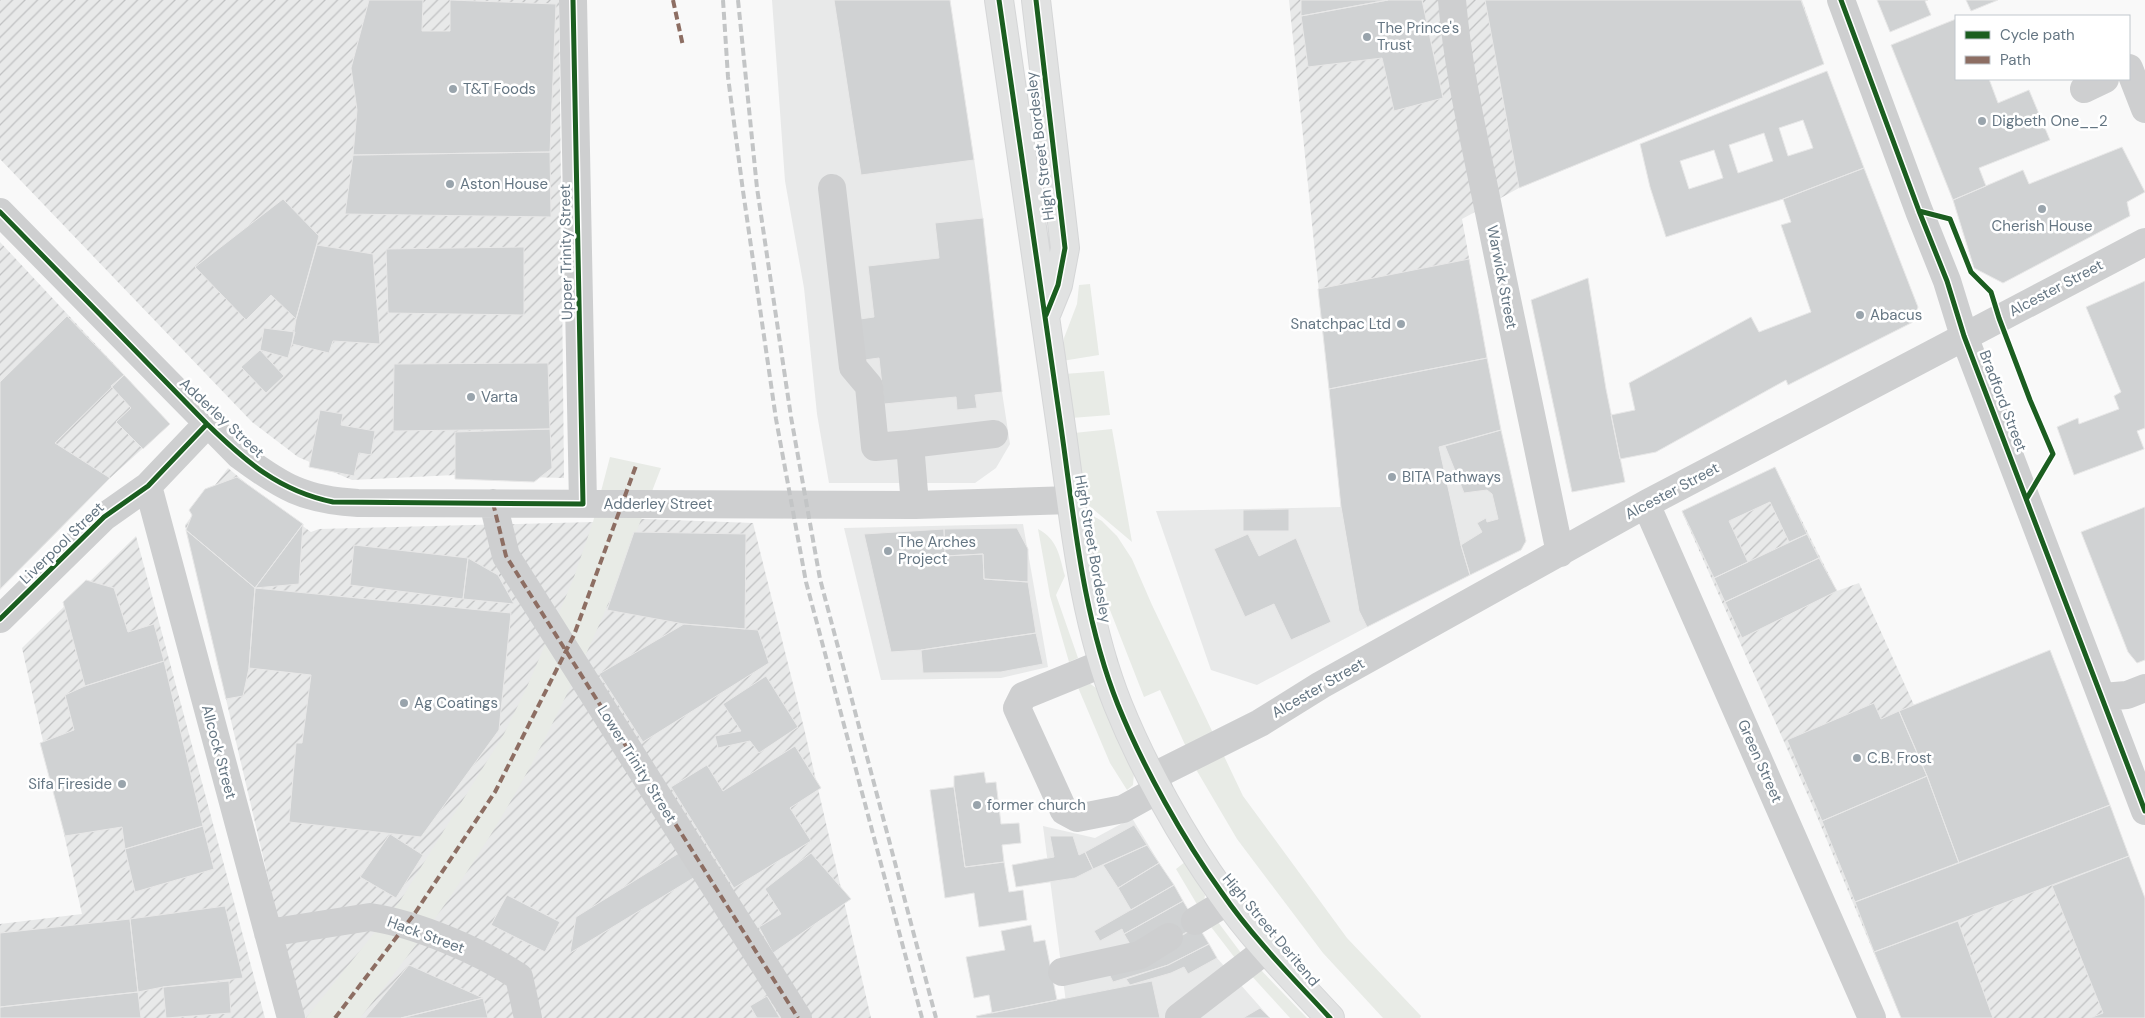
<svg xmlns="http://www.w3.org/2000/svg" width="2145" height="1018" font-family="'DM Sans',sans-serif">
<defs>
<pattern id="industrial-furrows" width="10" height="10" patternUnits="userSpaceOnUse" patternTransform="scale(1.25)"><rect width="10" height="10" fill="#e8e9e9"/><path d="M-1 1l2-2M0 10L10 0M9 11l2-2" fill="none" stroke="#c0c1c2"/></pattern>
</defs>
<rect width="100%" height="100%" fill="#f9f9f9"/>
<path fill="#e8e9e9" d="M 772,0 L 950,0 L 983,218 L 1002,392 L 1010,444 L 996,468 L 975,483 L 829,483 L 817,414 L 804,288 L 785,181 Z
M 1501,430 L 1526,541 L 1521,550 L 1470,575 L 1461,545 L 1439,447 Z
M 1341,507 L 1359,611 L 1367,627 L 1257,685 L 1211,670 L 1156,511 Z
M 1023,524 L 1048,667 L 1001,678 L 881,680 L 844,528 Z
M 1132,818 L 1217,958 L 1270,1018 L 1068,1018 L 1043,826 L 1095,838 Z"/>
<path fill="url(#industrial-furrows)" d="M 0,0 L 559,0 L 564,478 L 455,475 L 352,480 L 298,457 L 252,422 L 0,159 Z
M 1289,0 L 1802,0 L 1824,64 L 1519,188 L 1462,219 L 1487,358 L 1329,389 Z
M 0,242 L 170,424 L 110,478 L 0,590 Z
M 1775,467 L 1837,591 L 1859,583 L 1914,705 L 2110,805 L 2145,899 L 2145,1018 L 1901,1018 L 1813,807 L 1682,512 Z
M 228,468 L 265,499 L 311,532 L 319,529 L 593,522 L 618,518 L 753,523 L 804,728 L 871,1018 L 301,1018 L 185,525 Z
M 136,536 L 265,1018 L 0,1018 L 0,924 L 82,914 L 22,648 Z"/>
<path fill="#e8ebe6" d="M 1090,284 L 1099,355 L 1062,361 L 1064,338 L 1077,304 L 1079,285 Z
M 1104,371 L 1110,415 L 1071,418 L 1064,374 Z
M 1112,429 L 1132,542 L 1087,504 L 1074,433 Z
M 610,457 L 661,468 C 637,529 614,594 586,654 C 561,707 535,761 505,811 C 462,884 412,952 360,1018 L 306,1018 L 400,901 L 504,734 L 527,687 L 573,580 L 593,522 Z
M 1088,513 L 1102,521 L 1117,536 L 1132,559 L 1152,605 L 1243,796 L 1347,938 L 1421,1016 L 1420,1018 L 1383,1018 L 1323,953 L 1237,839 L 1197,771 L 1160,690 L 1144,697 L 1108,605 Z
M 1038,529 C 1058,540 1059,555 1065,576 L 1056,595 L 1078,658 L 1069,662 L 1050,596 Z
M 1089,683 L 1099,690 L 1134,773 L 1133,785 L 1127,790 L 1110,763 L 1077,685 Z
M 1185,862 L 1205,895 L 1204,902 L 1198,906 L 1176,869 Z
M 1215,918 L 1244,957 L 1238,962 L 1208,923 Z
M 1258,967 L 1307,1018 L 1290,1018 L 1249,973 Z"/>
<path fill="#d0d2d3" stroke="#e8e8e8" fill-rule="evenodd" d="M 369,0 L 423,0 L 422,31 L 450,31 L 450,0 L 556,4 L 550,152 L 353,155 L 357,110 L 351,68 Z
M 834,0 L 950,0 L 974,160 L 861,175 Z
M 1301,0 L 1388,0 L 1301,16 Z
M 1388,0 L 1422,0 L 1443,98 L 1394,111 L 1382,58 L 1308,67 L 1301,16 Z
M 1485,0 L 1801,0 L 1824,64 L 1519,188 Z
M 1877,0 L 1928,0 L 1925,1 L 1931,15 L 1890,32 Z
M 1966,0 L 1998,0 L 1971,11 Z
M 1956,19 L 1956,79 L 1989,79 L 1998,103 L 2029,90 L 2050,140 L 1979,168 L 1986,186 L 1953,200 L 1891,45 Z
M 1827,71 L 1864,168 L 1783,199 L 1666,237 L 1650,187 L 1640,144 ZM 1803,120 L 1813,148 L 1788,156 L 1779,128 ZM 1764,133 L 1773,161 L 1738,173 L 1729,145 ZM 1714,150 L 1723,178 L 1689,189 L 1680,161 Z
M 2122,147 L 2145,192 L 2127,202 L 2130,216 L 2003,283 L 1974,268 L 1953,200 L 2023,170 L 2029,184 Z
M 550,152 L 551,217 L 345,214 L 353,155 Z
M 1864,168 L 1918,307 L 1913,322 L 1788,385 L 1786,380 L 1656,452 L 1620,459 L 1611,415 L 1635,410 L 1629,383 L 1751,317 L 1759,332 L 1811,312 L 1781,225 L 1791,222 L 1783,199 Z
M 283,199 L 319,236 L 296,319 L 271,295 L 246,320 L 195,267 Z
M 983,218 L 1002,392 L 975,395 L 977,408 L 957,410 L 956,397 L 884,404 L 879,358 L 857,361 L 853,320 L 874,317 L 868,266 L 939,258 L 935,223 Z
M 317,245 L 373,254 L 380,344 L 333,341 L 329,353 L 292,344 L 296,319 Z
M 524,247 L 524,315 L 388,313 L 386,249 Z
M 1469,259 L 1487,358 L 1329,389 L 1318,289 Z
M 1588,278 L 1606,389 L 1625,482 L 1572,492 L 1531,300 Z
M 2145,281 L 2145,428 L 2137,431 L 2144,449 L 2074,475 L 2057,427 L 2078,418 L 2079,424 L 2119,409 L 2114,396 L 2121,392 L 2086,307 Z
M 67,316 L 124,375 L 55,443 L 110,478 L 0,589 L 0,382 Z
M 264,328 L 295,332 L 288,358 L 260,350 Z
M 260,350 L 284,376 L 266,393 L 241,367 Z
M 1487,358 L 1501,430 L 1439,447 L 1461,545 L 1470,575 L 1367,627 L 1359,611 L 1341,507 L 1329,389 Z
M 548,363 L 550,429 L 393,431 L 394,364 Z
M 124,375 L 170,424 L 143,449 L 116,422 L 131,408 L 111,386 Z
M 320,410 L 343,414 L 341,425 L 375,431 L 371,455 L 359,453 L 354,476 L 309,467 Z
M 550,429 L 552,468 L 534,482 L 455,479 L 455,432 Z
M 1501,430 L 1526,541 L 1521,550 L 1470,575 L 1461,545 L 1482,532 L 1477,523 L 1486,518 L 1487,522 L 1498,519 L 1492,494 L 1487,490 L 1464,493 L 1445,446 Z
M 1775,467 L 1807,534 L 1789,542 L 1770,502 L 1729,521 L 1748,562 L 1714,578 L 1682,511 Z
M 237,477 L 303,524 L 255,588 L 186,530 L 192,515 L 189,510 L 205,489 Z
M 2145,507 L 2145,660 L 2137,663 L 2128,652 L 2081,532 Z
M 1289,509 L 1289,531 L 1243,531 L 1243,510 Z
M 303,524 L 299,584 L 255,588 Z
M 1017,528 L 1028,549 L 1028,582 L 984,579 L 983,554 L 945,556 L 944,529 Z
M 944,529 L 945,556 L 983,554 L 984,579 L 1028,582 L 1036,633 L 921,650 L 891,652 L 864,534 Z
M 186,530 L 255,588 L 249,668 L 243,696 L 226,699 Z
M 634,532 L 746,534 L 745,629 L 684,624 L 607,610 Z
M 1248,534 L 1259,556 L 1296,538 L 1331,622 L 1291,640 L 1274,604 L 1245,617 L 1214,549 Z
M 1807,534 L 1819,558 L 1725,602 L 1714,578 Z
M 354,545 L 468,558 L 463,599 L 350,585 Z
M 468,558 L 498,575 L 514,604 L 463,599 Z
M 1819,558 L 1837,591 L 1742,638 L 1725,602 Z
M 86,580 L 114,588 L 128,632 L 154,624 L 164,661 L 85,686 L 63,602 Z
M 255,588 L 511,613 L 499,730 L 421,837 L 289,822 L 296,743 L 302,743 L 311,675 L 249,668 Z
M 684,624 L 758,630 L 769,663 L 643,742 L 599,674 Z
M 1036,633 L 1043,664 L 1001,672 L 923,673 L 921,650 Z
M 2050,650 L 2110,805 L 1959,863 L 1927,776 L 1899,711 Z
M 164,661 L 203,826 L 125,849 L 122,827 L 65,836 L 40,743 L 74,730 L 65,695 L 85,686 Z
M 766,676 L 798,727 L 759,753 L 750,741 L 718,748 L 715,736 L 741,731 L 723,704 Z
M 1874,703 L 1881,719 L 1899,711 L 1927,776 L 1822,821 L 1787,740 Z
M 795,746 L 821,788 L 790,808 L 811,841 L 734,888 L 671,787 L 707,765 L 723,791 Z
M 984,772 L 986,783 L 996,782 L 1001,824 L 1019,823 L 1021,843 L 1002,845 L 1004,862 L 965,867 L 954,787 L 954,776 Z
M 1927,776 L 1959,863 L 1855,902 L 1822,821 Z
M 954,787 L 965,867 L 1004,862 L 1009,892 L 1023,890 L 1027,920 L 979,927 L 974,893 L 945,898 L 930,790 Z
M 2110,805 L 2129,856 L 1874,952 L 1855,902 Z
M 1134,825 L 1147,845 L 1093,869 L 1085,852 Z
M 203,826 L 214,869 L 135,892 L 125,849 Z
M 390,834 L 423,855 L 396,898 L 360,877 Z
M 1050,836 L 1073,836 L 1079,855 L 1085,852 L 1093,869 L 1075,878 L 1016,887 L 1012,865 L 1054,857 Z
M 1147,845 L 1159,863 L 1118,888 L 1103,865 Z
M 679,853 L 695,877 L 570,953 L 576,917 Z
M 811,853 L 851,899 L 773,953 L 759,927 L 781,914 L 765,889 Z
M 2129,856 L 2145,898 L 2145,1018 L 2090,1018 L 2103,1013 L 2052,886 Z
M 1159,863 L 1174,885 L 1131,910 L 1118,888 Z
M 1174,885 L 1183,901 L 1124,934 L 1122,929 L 1100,941 L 1094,931 Z
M 507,895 L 560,922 L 545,952 L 491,925 Z
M 1183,901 L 1198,926 L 1171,942 L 1134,951 L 1124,934 Z
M 225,906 L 243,978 L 163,987 L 138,992 L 130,919 Z
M 130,919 L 138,992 L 0,1007 L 0,933 Z
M 1958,921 L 1993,1018 L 1901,1018 L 1874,952 Z
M 1031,925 L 1034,942 L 1045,940 L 1057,1000 L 992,1013 L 989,995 L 974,998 L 966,957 L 1005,950 L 1001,931 Z
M 1198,926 L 1209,944 L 1168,965 L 1113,982 L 1109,974 Z
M 1209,944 L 1217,958 L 1188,974 L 1184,967 L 1171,973 L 1130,985 L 1126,979 L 1168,965 Z
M 409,965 L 483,998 L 401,1018 L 365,1018 Z
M 229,981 L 231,1013 L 166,1018 L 163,987 Z
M 1152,981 L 1160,1018 L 977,1018 L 976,1016 Z
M 138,992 L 141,1018 L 0,1018 L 0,1007 Z
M 767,996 L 780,1018 L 757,1018 L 750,1006 Z
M 483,998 L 488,1018 L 401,1018 Z
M 1260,1008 L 1270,1018 L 1243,1018 Z"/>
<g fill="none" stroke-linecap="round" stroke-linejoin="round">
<defs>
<path id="major" d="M 999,0 C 1020,140 1040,280 1060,420 C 1074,516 1082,615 1118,705 C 1143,767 1183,839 1222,893 C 1253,938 1293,978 1330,1018
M 1036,0 L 1065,248 L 1058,285 L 1047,312"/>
</defs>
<use href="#major" stroke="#d5d6d7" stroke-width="30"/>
<path stroke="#cecfd0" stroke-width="28" d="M 573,0 L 583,504
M 1452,0 C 1458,72 1475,142 1489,212 C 1512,326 1536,440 1560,553
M 1841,0 L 1919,211 L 1947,281 L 1964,336 L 2145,811
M 2129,68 L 2145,109
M 2084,89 L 2105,79
M 832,188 L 853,367 L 869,386 L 875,447 L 910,444
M 0,212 L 239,455 C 282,487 304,500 358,503 L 915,505 L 1071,500
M 148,486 L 291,1018
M 493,503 L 506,556 L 798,1018
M 1646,504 L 1872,1018
M 915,505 L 910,444 L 994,434
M 0,619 L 104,517 L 148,486 L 207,424
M 1104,663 L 1023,696 L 1017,708 L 1064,811 L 1077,818 L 1123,809 L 1159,789
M 2102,697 L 2127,695 L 2145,688
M 1152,777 L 1260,723 L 1321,685 L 1646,504 L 2145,242
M 1195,921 L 1228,901
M 268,933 L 370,917 C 417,924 480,951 519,977 L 528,1018
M 1062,972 L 1140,955 L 1169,937
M 1179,1017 L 1267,949"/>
<use href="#major" stroke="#e1e2e2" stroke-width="28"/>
<path stroke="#c3c5c6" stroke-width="4" stroke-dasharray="8 4" stroke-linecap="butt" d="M 723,0 L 728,77 L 743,191 L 776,419 L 806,582 L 922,1018
M 738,0 L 757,188 L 791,417 L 820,579 L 936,1018"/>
<path stroke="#8d6e63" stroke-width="4" stroke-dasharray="8 4" stroke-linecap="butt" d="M 673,0 L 683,46
M 493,503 L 506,556 L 798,1018
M 335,1018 L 415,913 L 495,792 L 574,635 L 637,463"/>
<defs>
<path id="cycleway" d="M 999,0 C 1020,140 1040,280 1060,420 C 1074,516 1082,615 1118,705 C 1143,767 1183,839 1222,893 C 1253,938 1293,978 1330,1018
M 1036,0 L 1065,248 L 1058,285 L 1046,315
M 1841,0 L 1919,211 L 1947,281 L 1964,336 L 2145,811
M 1919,211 L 1950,219 L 1971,272 L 1991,292 L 1999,318 L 2030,400 L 2053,454 L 2027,498
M 0,212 L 207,424 C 245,461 279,491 333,502 L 583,504 L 573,0
M 0,619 L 104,517 L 148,486 L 207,424"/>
</defs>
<use href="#cycleway" stroke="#fff" stroke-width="8"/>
<use href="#cycleway" stroke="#1b5e20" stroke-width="5"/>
</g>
<g fill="#99a4ac" stroke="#fff" stroke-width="2">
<circle cx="1367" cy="37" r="5"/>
<circle cx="453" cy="89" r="5"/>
<circle cx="1982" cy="121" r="5"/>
<circle cx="450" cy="184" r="5"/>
<circle cx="2042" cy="209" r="5"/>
<circle cx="1860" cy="315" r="5"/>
<circle cx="1401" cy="324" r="5"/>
<circle cx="471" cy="397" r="5"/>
<circle cx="1392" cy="477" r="5"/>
<circle cx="888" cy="551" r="5"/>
<circle cx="404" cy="703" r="5"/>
<circle cx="1857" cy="758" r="5"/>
<circle cx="122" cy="784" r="5"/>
<circle cx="977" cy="805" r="5"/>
</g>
<g text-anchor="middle" stroke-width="5" stroke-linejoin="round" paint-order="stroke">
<g font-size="15" fill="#657683" stroke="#fff" text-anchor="start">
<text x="1377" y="33">The Prince's<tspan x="1377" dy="17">Trust</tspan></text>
<text x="463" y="94">T&amp;T Foods</text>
<text x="1992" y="126">Digbeth One__2</text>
<text x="460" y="189">Aston House</text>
<text x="2042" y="231" text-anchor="middle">Cherish House</text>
<text x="1870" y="320">Abacus</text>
<text x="1391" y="329" text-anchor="end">Snatchpac Ltd</text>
<text x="481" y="402">Varta</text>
<text x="1402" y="482">BITA Pathways</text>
<text x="898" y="547">The Arches<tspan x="898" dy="17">Project</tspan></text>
<text x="414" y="708">Ag Coatings</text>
<text x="1867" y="763">C.B. Frost</text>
<text x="112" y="789" text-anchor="end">Sifa Fireside</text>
<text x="987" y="810">former church</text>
</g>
<g font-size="15" fill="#657683" stroke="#fff">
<text transform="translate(1040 146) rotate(-97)" y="5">High Street Bordesley</text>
<text transform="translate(566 252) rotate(-91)" y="5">Upper Trinity Street</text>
<text transform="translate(1502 277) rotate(79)" y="5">Warwick Street</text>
<text transform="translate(2056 288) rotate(-28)" y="5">Alcester Street</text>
<text transform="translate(2003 401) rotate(69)" y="5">Bradford Street</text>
<text transform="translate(222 418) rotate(43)" y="5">Adderley Street</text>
<text transform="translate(1672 491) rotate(-28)" y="5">Alcester Street</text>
<text x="658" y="509">Adderley Street</text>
<text transform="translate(62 543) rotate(-44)" y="5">Liverpool Street</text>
<text transform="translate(1093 549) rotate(80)" y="5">High Street Bordesley</text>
<text transform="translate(1318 688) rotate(-30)" y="5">Alcester Street</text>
<text transform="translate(219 752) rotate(75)" y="5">Allcock Street</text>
<text transform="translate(1760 761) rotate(66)" y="5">Green Street</text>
<text transform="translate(637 764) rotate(58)" y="5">Lower Trinity Street</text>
<text transform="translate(1271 930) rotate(50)" y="5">High Street Deritend</text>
<text transform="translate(426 935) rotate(20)" y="5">Hack Street</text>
</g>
</g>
<rect x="1955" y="15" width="175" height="65" fill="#ffffff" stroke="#c1c8cd"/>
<rect x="1965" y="31" width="25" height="8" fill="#1b5e20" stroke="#c1c8cd"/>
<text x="2000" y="40" font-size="15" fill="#657683">Cycle path</text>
<rect x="1965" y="56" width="25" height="8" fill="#8d6e63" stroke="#c1c8cd"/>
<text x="2000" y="65" font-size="15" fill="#657683">Path</text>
</svg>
